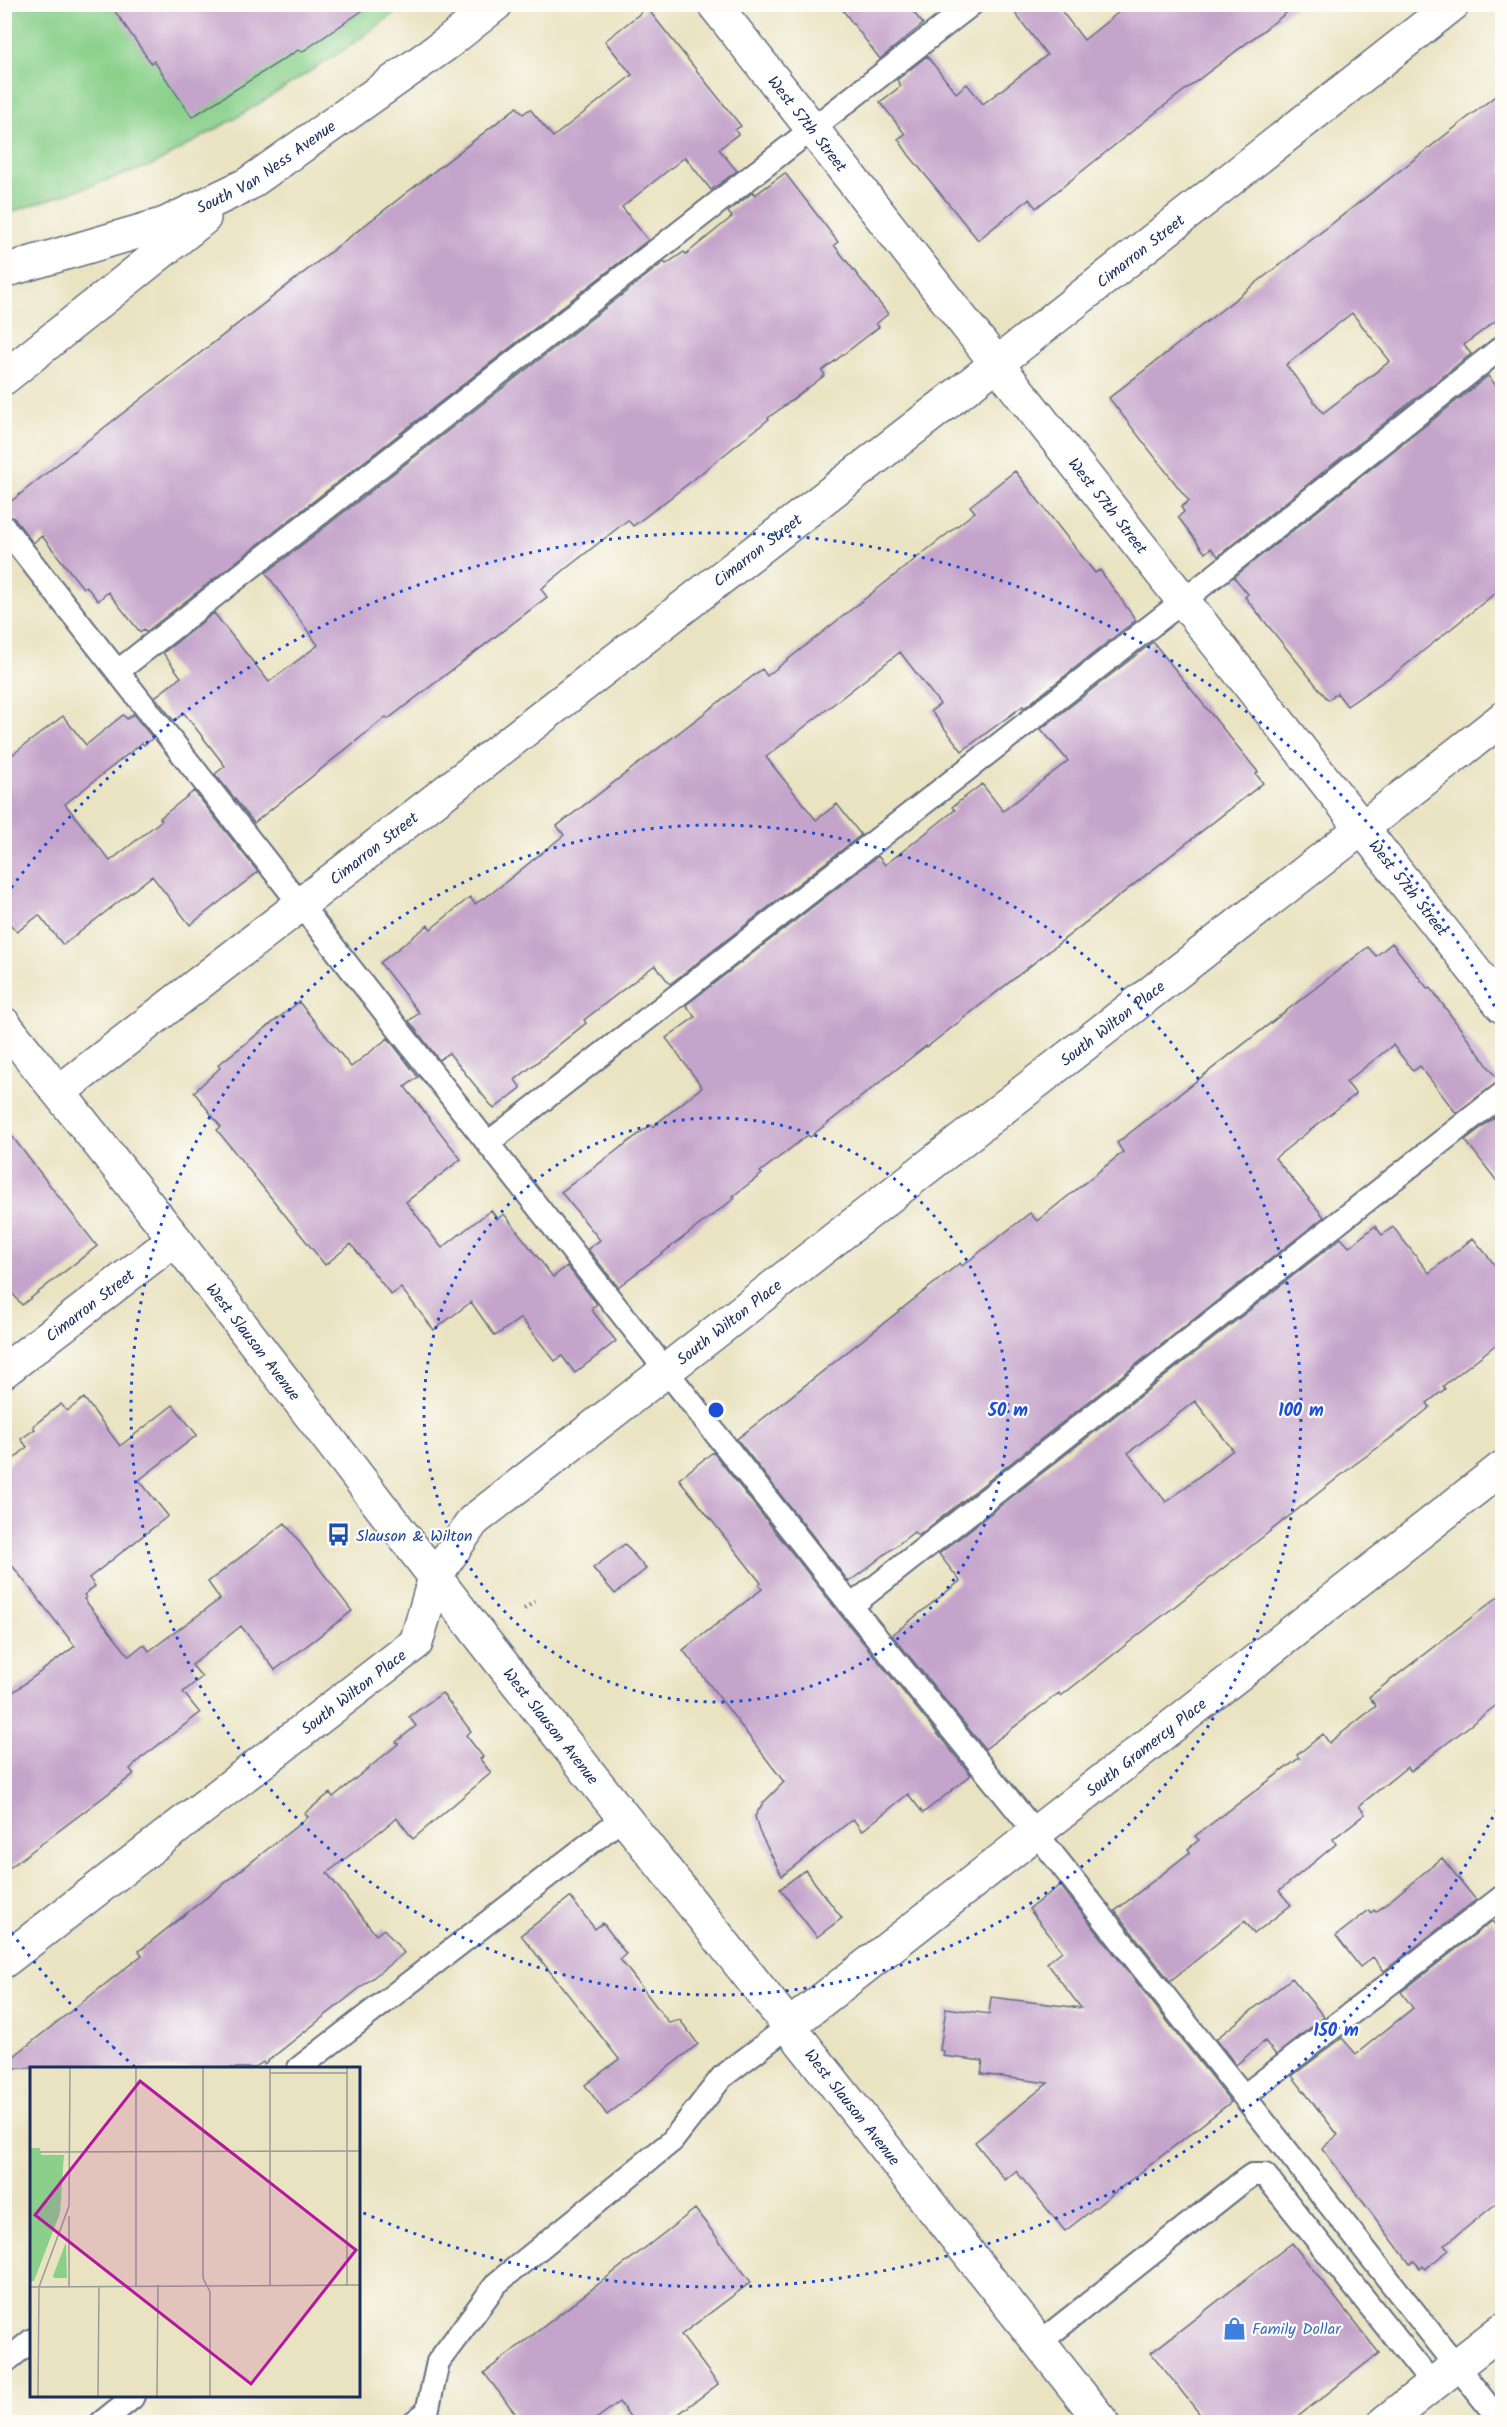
<svg xmlns="http://www.w3.org/2000/svg" width="1507" height="2427" font-family="Kalam,sans-serif">
<rect width="100%" height="100%" fill="#fdfcf7"/>
<filter id="ink" filterUnits="userSpaceOnUse"><feTurbulence type="fractalNoise" baseFrequency=".0167" numOctaves="2"/><feDisplacementMap in="SourceGraphic" scale="12" xChannelSelector="R" yChannelSelector="G"/><feConvolveMatrix kernelMatrix="1 2 1 2 8 2 1 2 1" color-interpolation-filters="sRGB"/></filter>
<filter id="wash" filterUnits="userSpaceOnUse"><feTurbulence type="fractalNoise" baseFrequency=".008" numOctaves="4" result="noise"/><feDisplacementMap in="SourceGraphic" scale="24" xChannelSelector="R" yChannelSelector="G"/><feGaussianBlur stdDeviation="1.35" result="paint"/><feColorMatrix in="noise" values="0 0 0 0 0 0 0 0 0 0 0 0 0 0 0 0 0 1.4 0 .05"/><feComposite in="paint" operator="in"/></filter>
<g filter="url(#wash)">
<rect width="100%" height="100%" fill="#eae3c2"/>
<path fill="#8ad08b" stroke="#528074" stroke-width="1.5" d="M 4,5 L 406,5 L 344,50 L 239,116 L 153,165 L 5,214 Z"/>
<g id="blocks">
<path fill="#c5a4cb" fill-rule="evenodd" d="M 110,4 L 372,4 L 302,52 L 298,50 L 192,117 L 154,61 L 151,63 Z
M 838,4 L 907,4 L 923,24 L 880,59 Z
M 1008,4 L 1056,4 L 1084,40 L 1129,4 L 1298,4 L 1160,109 L 1036,208 L 1029,199 L 978,240 L 909,155 L 898,139 L 905,134 L 880,102 L 901,86 L 897,80 L 927,56 L 956,93 L 967,84 L 983,104 L 1047,55 Z
M 647,8 L 741,126 L 735,130 L 738,134 L 719,149 L 737,171 L 711,190 L 685,157 L 622,207 L 648,240 L 146,632 L 144,629 L 140,632 L 108,592 L 98,601 L 86,586 L 83,588 L 42,536 L 33,543 L 14,518 L 4,514 L 4,507 L 69,455 L 517,107 L 523,114 L 530,109 L 553,137 L 632,75 L 605,41 Z
M 1503,90 L 1503,315 L 1464,345 L 1471,354 L 1218,556 L 1211,548 L 1205,553 L 1178,517 L 1184,512 L 1181,507 L 1189,501 L 1109,398 ZM 1352,313 L 1390,361 L 1323,413 L 1286,365 Z
M 785,173 L 838,242 L 834,245 L 888,314 L 876,324 L 879,327 L 822,371 L 825,375 L 768,418 L 769,419 L 674,495 L 633,526 L 628,520 L 568,567 L 541,589 L 547,597 L 388,719 L 386,717 L 254,823 L 215,774 L 225,766 L 184,713 L 174,721 L 155,697 L 181,677 L 163,653 L 214,613 L 269,682 L 318,645 L 266,573 L 664,262 L 666,264 L 684,252 L 686,254 L 732,217 L 728,212 L 753,192 L 755,195 Z
M 1488,376 L 1503,394 L 1503,587 L 1397,672 L 1347,706 L 1337,693 L 1328,700 L 1245,597 L 1248,594 L 1234,577 Z
M 1015,471 L 1095,573 L 1100,570 L 1136,620 L 1024,708 L 1023,706 L 962,751 L 931,711 L 940,704 L 900,652 L 766,757 L 816,820 L 837,804 L 861,835 L 670,984 L 655,965 L 584,1020 L 586,1023 L 515,1080 L 521,1088 L 494,1109 L 449,1053 L 439,1060 L 409,1021 L 419,1013 L 380,963 L 428,925 L 431,929 L 470,897 L 475,904 L 492,893 L 564,835 L 557,826 L 762,669 L 767,676 L 975,512 L 970,506 Z
M 1153,642 L 1258,772 L 1256,774 L 1263,783 L 927,1047 L 926,1046 L 810,1137 L 808,1135 L 760,1172 L 762,1174 L 733,1196 L 735,1198 L 618,1287 L 588,1249 L 600,1240 L 561,1192 L 651,1125 L 652,1127 L 702,1087 L 666,1038 L 695,1017 L 686,1005 L 878,856 L 885,865 L 955,810 L 952,807 L 982,784 L 1003,811 L 1068,761 L 1041,729 Z
M 133,714 L 153,738 L 144,745 L 142,743 L 65,804 L 110,861 L 162,820 L 160,818 L 194,791 L 258,872 L 190,925 L 152,876 L 63,945 L 39,915 L 17,932 L 4,917 L 4,761 L 63,716 L 86,745 L 123,715 L 127,719 Z
M 1392,943 L 1428,989 L 1430,987 L 1499,1081 L 1456,1113 L 1420,1066 L 1413,1071 L 1393,1045 L 1346,1082 L 1356,1094 L 1275,1158 L 1324,1217 L 918,1536 L 914,1532 L 849,1582 L 737,1439 L 960,1263 L 962,1266 L 1030,1213 L 1037,1221 L 1123,1152 L 1117,1143 L 1368,947 L 1376,956 Z
M 299,1002 L 351,1067 L 388,1038 L 418,1077 L 405,1087 L 461,1159 L 406,1202 L 442,1248 L 491,1210 L 497,1219 L 504,1214 L 553,1277 L 567,1266 L 597,1304 L 591,1309 L 616,1341 L 575,1373 L 562,1356 L 555,1361 L 521,1318 L 495,1336 L 471,1302 L 434,1330 L 401,1288 L 391,1295 L 351,1244 L 325,1265 L 217,1130 L 221,1127 L 194,1092 L 220,1068 L 218,1065 Z
M 1503,1111 L 1503,1189 L 1465,1140 Z
M 4,1126 L 97,1246 L 22,1305 L 4,1283 Z
M 1375,1226 L 1382,1235 L 1393,1227 L 1429,1273 L 1473,1238 L 1503,1275 L 1503,1339 L 1443,1386 L 1445,1389 L 1427,1403 L 1430,1407 L 1406,1427 L 1354,1465 L 1061,1696 L 1059,1693 L 985,1749 L 892,1635 L 960,1581 L 939,1554 L 1341,1238 L 1349,1247 ZM 1195,1401 L 1233,1450 L 1166,1502 L 1128,1453 Z
M 84,1398 L 120,1446 L 173,1405 L 197,1435 L 139,1480 L 168,1516 L 89,1578 L 95,1586 L 84,1595 L 86,1597 L 84,1599 L 129,1656 L 144,1644 L 149,1651 L 220,1599 L 208,1582 L 285,1523 L 352,1611 L 275,1670 L 241,1626 L 192,1665 L 202,1677 L 183,1692 L 200,1713 L 140,1759 L 130,1769 L 134,1774 L 4,1872 L 4,1699 L 75,1646 L 4,1555 L 4,1468 L 27,1447 L 21,1439 L 35,1429 L 33,1426 L 61,1404 L 67,1411 Z
M 713,1452 L 840,1614 L 971,1775 L 923,1813 L 908,1794 L 862,1831 L 853,1819 L 782,1876 L 759,1831 L 755,1816 L 763,1803 L 784,1782 L 683,1650 L 762,1589 L 759,1585 L 761,1583 L 679,1479 Z
M 625,1544 L 646,1569 L 615,1594 L 593,1568 Z
M 1503,1593 L 1503,1700 L 1411,1771 L 1407,1767 L 1359,1806 L 1365,1814 L 1333,1839 L 1336,1844 L 1279,1891 L 1291,1905 L 1254,1934 L 1245,1921 L 1170,1981 L 1115,1911 L 1190,1852 L 1188,1849 L 1199,1840 L 1195,1836 L 1299,1758 L 1297,1755 L 1323,1734 L 1329,1743 L 1376,1706 L 1369,1697 Z
M 442,1693 L 471,1731 L 466,1735 L 483,1757 L 480,1759 L 491,1773 L 413,1839 L 397,1818 L 327,1873 L 376,1935 L 384,1929 L 404,1953 L 264,2064 L 263,2062 L 254,2068 L 4,2068 L 4,2064 L 142,1955 L 139,1951 L 308,1817 L 305,1813 L 330,1793 L 333,1797 L 398,1744 L 396,1742 L 416,1726 L 409,1717 Z
M 1442,1858 L 1476,1900 L 1384,1971 L 1373,1957 L 1360,1967 L 1336,1936 L 1369,1910 L 1371,1913 L 1374,1910 L 1376,1912 Z
M 805,1870 L 842,1918 L 817,1937 L 780,1889 Z
M 1060,1885 L 1231,2102 L 1065,2231 L 1016,2171 L 1005,2180 L 975,2142 L 1048,2083 L 981,2074 L 983,2061 L 943,2056 L 944,2051 L 940,2050 L 946,2008 L 989,2014 L 991,1997 L 1081,2008 L 1047,1963 L 1062,1951 L 1029,1909 Z
M 570,1897 L 595,1929 L 603,1923 L 626,1954 L 620,1959 L 669,2023 L 680,2020 L 698,2044 L 607,2115 L 585,2085 L 619,2059 L 521,1935 Z
M 1492,1921 L 1503,1934 L 1503,2198 L 1445,2245 L 1449,2250 L 1425,2269 L 1423,2266 L 1420,2268 L 1414,2261 L 1410,2264 L 1322,2148 L 1338,2135 L 1292,2076 L 1342,2038 L 1356,2054 L 1413,2008 L 1401,1992 Z
M 1292,1978 L 1324,2017 L 1276,2055 L 1265,2041 L 1236,2065 L 1216,2039 Z
M 695,2209 L 751,2282 L 681,2335 L 718,2384 L 668,2422 L 634,2422 L 619,2402 L 592,2422 L 522,2422 L 484,2373 Z
M 1292,2243 L 1379,2353 L 1291,2422 L 1206,2422 L 1151,2353 Z"/>
</g>
</g>
<g filter="url(#ink)">
<use href="#blocks" fill-opacity="0" stroke="#636e81" stroke-width="1.5"/>
<g fill="none" stroke-linecap="round" stroke-linejoin="round">
<defs>
<path id="service" d="M 4,527 L 851,1606 L 1036,1833 L 1501,2422
M 118,671 L 972,4
M 488,1143 L 1183,601 L 1502,347
M 851,1606 L 1502,1094
M 299,2068 L 624,1817
M 1244,2096 L 1502,1897
M 1039,2343 L 1242,2182 L 1252,2175 L 1265,2175 L 1434,2386
M 4,2363 L 32,2340
M 102,2422 L 132,2398 L 133,2396
M 414,2422 L 427,2412 L 438,2362 L 497,2283 L 672,2141 L 722,2077 L 789,2026"/>
<g id="minor">
<path id="s1" d="M 714,4 L 1502,1006"/>
<path id="s2" d="M 59,1092 L 967,387 L 1453,4"/>
<path id="s3" d="M 4,1371 L 175,1239"/>
<path id="s4" d="M 435,1577 L 473,1521 L 1502,719"/>
<path id="s5" d="M 789,2026 L 1502,1468"/>
<path d="M 1385,2422 L 1502,2330"/>
</g>
<g id="tertiary">
<path id="s6" d="M 4,1961 L 416,1643 L 435,1577"/>
</g>
<g id="secondary">
<path id="s7" d="M 4,271 L 165,224 L 248,184 L 446,44 L 496,4"/>
<path d="M 4,378 L 204,218"/>
</g>
<g id="primary">
<path id="s8" d="M 4,1024 L 175,1239 L 485,1642 L 1102,2422"/>
</g>
</defs>
<use href="#service" stroke="#636e81" stroke-width="26"/>
<use href="#minor" stroke="#636e81" stroke-width="36"/>
<use href="#tertiary" stroke="#636e81" stroke-width="36"/>
<use href="#secondary" stroke="#636e81" stroke-width="36"/>
<use href="#primary" stroke="#636e81" stroke-width="36"/>
<path stroke="#636e81" stroke-width="4" stroke-dasharray="1.5 4.5" stroke-linecap="butt" d="M 524,1609 L 537,1600"/>
<use href="#service" stroke="#fff" stroke-width="22"/>
<use href="#minor" stroke="#fff" stroke-width="33"/>
<use href="#tertiary" stroke="#fff" stroke-width="33"/>
<use href="#secondary" stroke="#fff" stroke-width="33"/>
<use href="#primary" stroke="#fff" stroke-width="33"/>
</g>
</g>
<g fill="none" stroke="#1d4ed8" stroke-width="3" stroke-dasharray="3 6">
<circle cx="716" cy="1410" r="292"/>
<circle cx="716" cy="1410" r="585"/>
<path d="M1501 1801A877 877 0 0 1 359 2211M135 2067A877 877 0 0 1 6 1925M6 895A877 877 0 0 1 1501 1019"/>
</g>
<defs>
<symbol id="bus-bare" viewBox="-9 -9 18 18"><path d="M-5-6H5V4H4V6H2V4H-2V6H-4V4H-5ZM-3.5-4V0h7V-4ZM-3.5 1.2v1.5H-2V1.2ZM2 1.2v1.5H3.5V1.2Z" fill="#1a4fb4" stroke="#fdfcf7" stroke-width="2.5" paint-order="stroke"/></symbol>
<symbol id="shop-bare" viewBox="-9 -9 18 18"><path d="M-5-2.5h2.3a2.7 3.5 0 0 1 5.4 0H5L5.5 6h-11ZM-1.5-2.5h3a1.5 2.3 0 0 0-3 0Z" fill="#3f7fe0" stroke="#fdfcf7" stroke-width="2.5" paint-order="stroke"/></symbol>
</defs>
<g fill-rule="evenodd">
<use href="#bus-bare" x="322" y="1518" width="33" height="33"/>
<use href="#shop-bare" x="1218" y="2312" width="33" height="33"/>
</g>
<g text-anchor="middle" stroke-width="4.5" stroke-linejoin="round" paint-order="stroke">
<g font-size="16" fill="#1b2f5e" stroke="#fdfcf7">
<text dy="6" stroke="none"><textPath href="#s1" startOffset="152">West 57th Street</textPath></text>
<text dy="6" stroke="none"><textPath href="#s7" startOffset="284">South Van Ness Avenue</textPath></text>
<text dy="6" stroke="none"><textPath href="#s2" startOffset="1370">Cimarron Street</textPath></text>
<text dy="6" stroke="none"><textPath href="#s1" startOffset="638">West 57th Street</textPath></text>
<text dy="6" stroke="none"><textPath href="#s2" startOffset="884">Cimarron Street</textPath></text>
<text dy="6" stroke="none"><textPath href="#s2" startOffset="398">Cimarron Street</textPath></text>
<text dy="6" stroke="none"><textPath href="#s1" startOffset="1124">West 57th Street</textPath></text>
<text dy="6" stroke="none"><textPath href="#s4" startOffset="878">South Wilton Place</textPath></text>
<text dy="6" stroke="none"><textPath href="#s3" startOffset="108">Cimarron Street</textPath></text>
<text dy="6" stroke="none"><textPath href="#s4" startOffset="392">South Wilton Place</textPath></text>
<text dy="6" stroke="none"><textPath href="#s8" startOffset="404">West Slauson Avenue</textPath></text>
<text dy="6" stroke="none"><textPath href="#s6" startOffset="441">South Wilton Place</textPath></text>
<text dy="6" stroke="none"><textPath href="#s8" startOffset="890">West Slauson Avenue</textPath></text>
<text dy="6" stroke="none"><textPath href="#s5" startOffset="453">South Gramercy Place</textPath></text>
<text dy="6" stroke="none"><textPath href="#s8" startOffset="1376">West Slauson Avenue</textPath></text>
</g>
<g font-size="16" fill="#164399" stroke="#fdfcf7" text-anchor="start">
<text x="356" y="1541">Slauson &amp; Wilton</text>
</g>
<g font-size="16" fill="#366cbe" stroke="#fdfcf7" text-anchor="start">
<text x="1252" y="2334">Family Dollar</text>
</g>
</g>
<g transform="translate(30 2067)">
<rect width="330" height="330" fill="#eae3c2"/>
<path d="M 0,81 L 10,81 L 11,88 L 34,88 L 30,146 L 4,214 L 0,214 ZM 36,175 L 37,211 L 24,211 L 23,209 Z" fill="#8ad08b"/>
<path fill="none" stroke="#979b9a" stroke-width="1.5" d="M 173,1 L 173,211 L 180,225 L 180,329M 240,6 L 317,6M 10,85 L 330,84M 39,149 L 39,219M 317,218 L 317,1M 106,219 L 106,1M 240,219 L 240,1M 0,220 L 330,218M 9,220 L 39,139 L 40,1M 8,329 L 9,220M 68,329 L 69,219M 127,329 L 128,218"/>
<path fill="#b5179e" fill-opacity="0.15" stroke="#b5179e" stroke-width="3" d="M 110,14 L 326,183 L 221,317 L 5,148 Z"/>
<rect width="330" height="330" fill="none" stroke="#1b2f5e" stroke-width="3"/>
</g>
<circle cx="716" cy="1410" r="9" fill="#1d4ed8" stroke="#fdfcf7" stroke-width="3"/>
<g font-size="18" text-anchor="middle" font-weight="bold" fill="#1d4ed8" stroke="#fdfcf7" stroke-width="4.5" stroke-linejoin="round" paint-order="stroke">
<text x="1008" y="1416">50 m</text>
<text x="1301" y="1416">100 m</text>
<text x="1336" y="2036">150 m</text>
</g>
<rect width="1507" height="2427" fill="none" stroke="#fdfcf7" stroke-width="24"/>
</svg>
